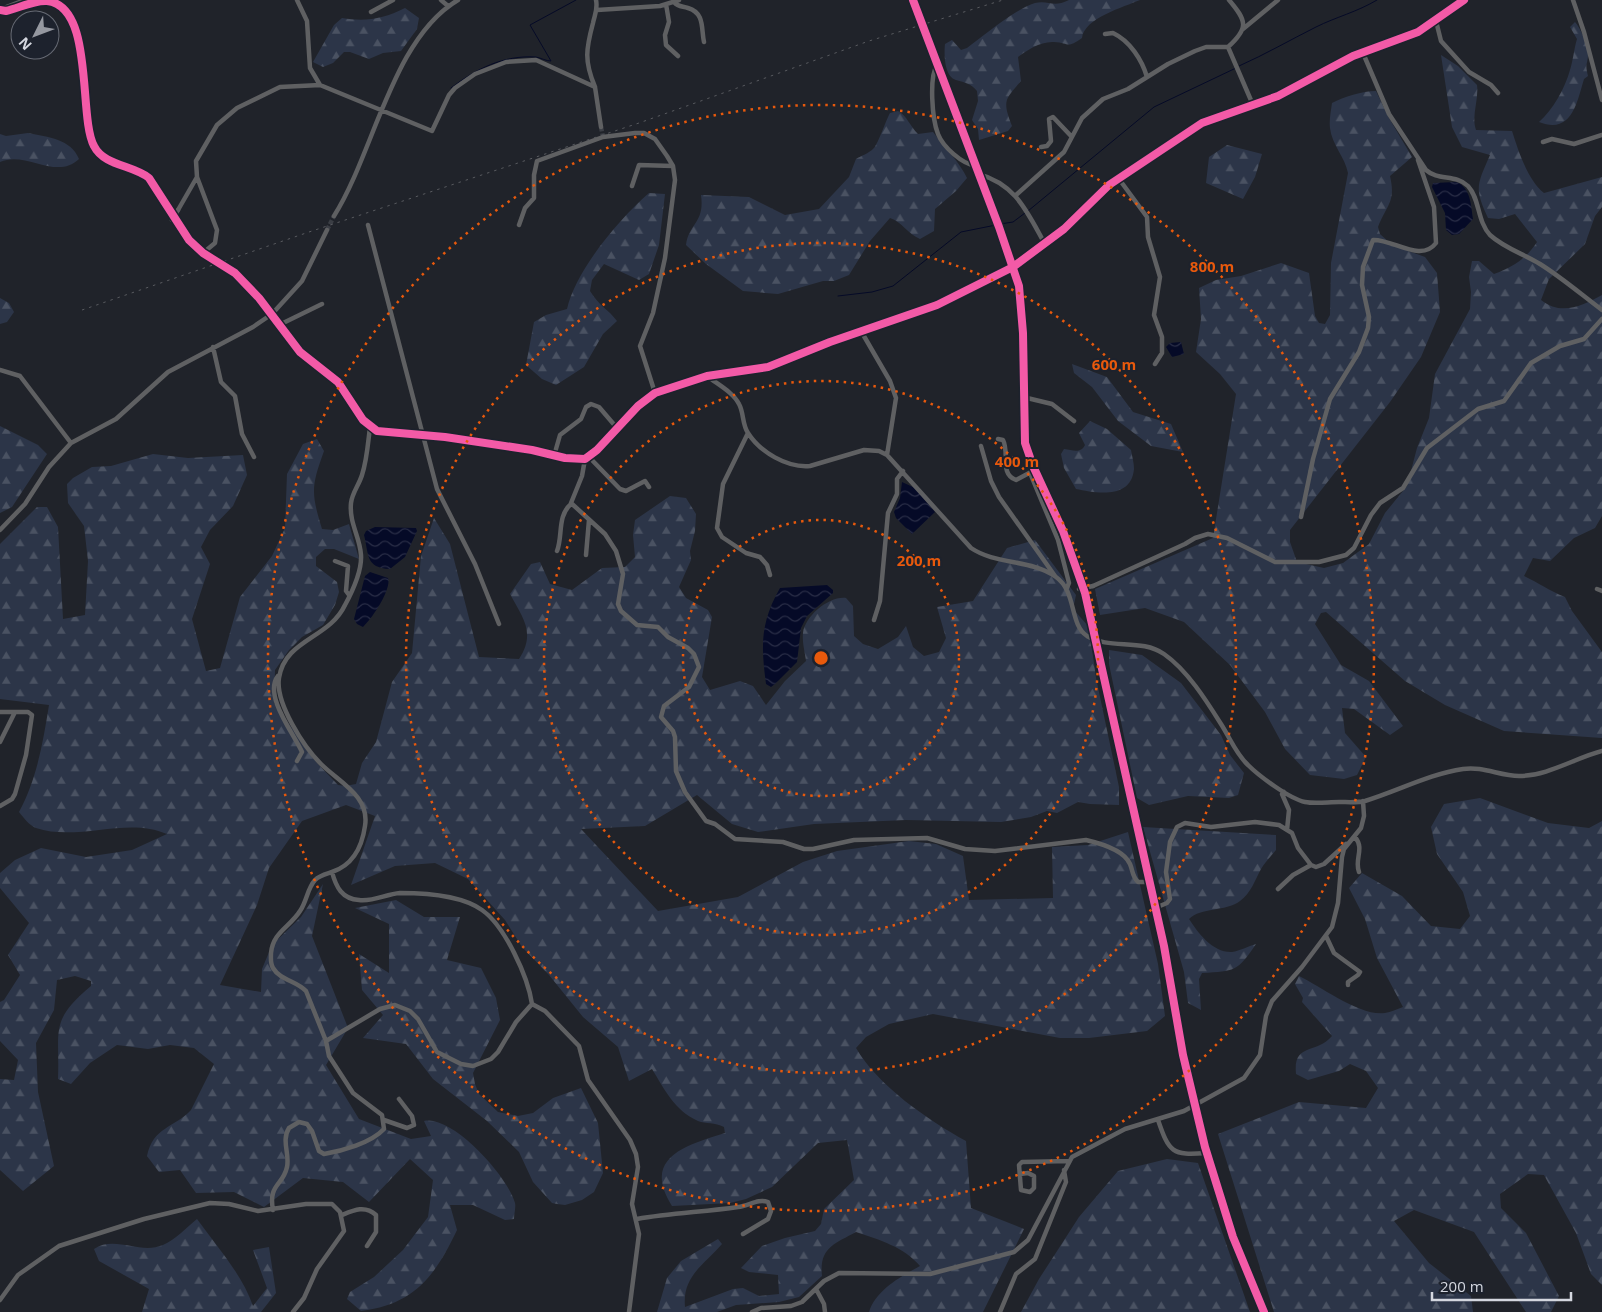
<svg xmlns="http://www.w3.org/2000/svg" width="1602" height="1312" font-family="'Open Sans',sans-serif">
<defs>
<pattern id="forest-firs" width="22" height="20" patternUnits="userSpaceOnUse" patternTransform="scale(1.25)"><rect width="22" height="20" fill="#2c3548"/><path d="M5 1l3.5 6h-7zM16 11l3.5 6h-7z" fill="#4a5262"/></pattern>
<pattern id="water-waves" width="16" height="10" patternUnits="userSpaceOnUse" patternTransform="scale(1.25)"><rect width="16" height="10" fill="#050a27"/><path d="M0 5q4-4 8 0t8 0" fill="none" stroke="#292d46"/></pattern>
</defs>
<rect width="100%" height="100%" fill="#20232a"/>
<path fill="url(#forest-firs)" d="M 1069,0 L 1140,0 C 1124,7 1084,18 1082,38 C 1066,49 1070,43 1054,42 C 1041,41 1027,50 1018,57 L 1021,81 C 1005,100 1002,100 1012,126 L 1008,131 L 979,140 L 978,129 L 972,120 L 978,101 L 977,91 C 970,83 966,83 956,80 C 944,76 944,54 945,44 L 952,40 L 961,50 L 967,48 C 983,36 1017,8 1035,3 C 1049,0 1053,8 1069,0 Z
M 405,8 L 419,18 L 417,29 L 401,51 L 383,53 L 369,59 L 350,52 L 344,52 L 333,63 L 323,67 L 313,62 L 334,25 L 342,18 C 366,22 383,19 405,8 Z
M 1575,22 C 1581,29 1589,46 1588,56 C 1587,66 1585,64 1588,76 L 1584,79 C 1577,102 1572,135 1539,122 C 1553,110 1565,88 1570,70 C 1573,61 1574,49 1577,39 L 1570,27 Z
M 1441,55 L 1458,66 L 1477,85 C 1479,100 1471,116 1476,130 L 1512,131 C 1518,150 1528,181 1544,193 L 1602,177 L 1602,207 L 1595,216 L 1585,244 L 1549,279 L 1541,300 C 1561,316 1582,306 1602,295 L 1602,516 L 1595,528 L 1574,538 L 1550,561 L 1533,558 L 1524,576 C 1539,583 1548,590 1565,597 L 1572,611 L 1602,652 L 1602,738 L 1504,731 L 1445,705 L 1405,681 L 1326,612 L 1321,613 L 1315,624 L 1341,665 L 1369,681 L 1403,726 L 1390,735 L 1354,709 L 1342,708 L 1345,733 L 1366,757 L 1357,775 L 1344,779 L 1310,775 L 1285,749 L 1265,712 L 1230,665 L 1184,622 L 1145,608 L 1100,615 L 1095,589 L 1213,538 L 1236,394 L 1220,374 L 1196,352 L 1201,319 L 1199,288 L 1216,280 L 1241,276 L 1281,263 L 1309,273 L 1315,316 L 1319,323 L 1325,324 L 1330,315 L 1331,263 L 1348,173 C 1345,157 1332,145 1330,128 C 1329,120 1331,111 1332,103 C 1344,97 1362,91 1376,91 L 1389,118 L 1412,157 L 1390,176 C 1396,202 1387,204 1378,227 L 1380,234 L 1392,245 L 1425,257 L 1437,273 L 1440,312 L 1421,357 L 1390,402 L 1290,530 L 1290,542 L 1297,562 L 1324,568 L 1343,563 L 1369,544 L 1385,513 L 1407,486 L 1417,448 L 1429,418 L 1435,374 L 1470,309 L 1471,292 L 1469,277 L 1472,261 L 1479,261 L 1494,274 C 1513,267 1526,259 1537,242 L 1515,214 L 1499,219 L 1488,218 C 1474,188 1477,185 1490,155 L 1462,147 L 1452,127 Z
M 898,111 C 907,116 910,126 918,134 L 933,132 C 944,146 960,163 967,178 L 956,191 L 935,209 L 934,231 L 920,239 C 908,234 902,222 890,218 L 870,241 L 849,275 L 834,281 L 823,281 L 778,294 L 743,291 L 706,264 L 686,245 C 689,223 705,223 701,195 L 749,197 L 785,215 L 819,209 L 849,177 L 856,159 C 861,156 869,153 873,149 C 877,147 886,120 890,113 Z
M 28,133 C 48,137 71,139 79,159 C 56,181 26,150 0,162 L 0,134 L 6,136 Z
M 1227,145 L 1262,154 L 1255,177 L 1243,199 L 1206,183 L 1209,157 Z
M 649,193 L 665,194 L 659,245 L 649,274 L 639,280 L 604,264 L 592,280 L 590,291 C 599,306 608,309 617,321 L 603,334 L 584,367 L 556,385 L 542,379 L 526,365 L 534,322 L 546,315 L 567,309 C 576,270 619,219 649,193 Z
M 0,298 L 9,303 L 14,312 L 7,322 L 0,324 Z
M 1072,364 L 1107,377 L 1133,412 L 1171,424 L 1183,452 L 1151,446 L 1118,421 L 1092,387 L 1074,373 Z
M 1090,421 L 1107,429 L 1131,450 C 1132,456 1134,463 1134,469 C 1131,500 1096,493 1076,489 L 1064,468 L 1061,454 L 1064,449 C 1072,450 1081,454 1085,445 L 1079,433 Z
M 0,426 L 38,445 L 47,454 L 12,507 L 0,513 Z
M 317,439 L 324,451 C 311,487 311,493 322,529 L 333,530 L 349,524 L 359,559 L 334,549 L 325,549 L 316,557 L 316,566 L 337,582 L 339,592 L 335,605 L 323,625 L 302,637 L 289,650 L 275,670 L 274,703 L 317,763 L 338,785 L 345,786 L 356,784 L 362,763 L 376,742 L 392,682 L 412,653 L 421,556 L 434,518 L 450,544 L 479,657 L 519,659 C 536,633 523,618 510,594 L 531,564 L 540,562 L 550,584 L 572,590 L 602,568 L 625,567 L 635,557 L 633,535 L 635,520 L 670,496 L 686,498 L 696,514 L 695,531 L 690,551 L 691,560 L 679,587 L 686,598 L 708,610 L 712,617 L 702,677 L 710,690 L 740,681 L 753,686 L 766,705 L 785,681 L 806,661 C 805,653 802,642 803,633 C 805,616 829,596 846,598 L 853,606 L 854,636 L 863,644 L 878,649 L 898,637 L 906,626 L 913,647 L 924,656 L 939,652 L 946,638 L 937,607 L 973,601 L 1007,548 L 1035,540 L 1076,595 L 1073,609 L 1089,627 L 1096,678 L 1119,787 L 1119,805 L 1090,804 L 1078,802 L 1057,813 L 1047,811 L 1031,817 L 1001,822 L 906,820 L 814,824 L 758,832 L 732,824 L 697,795 L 645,826 L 581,829 L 658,911 L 738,897 L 803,862 L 837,851 L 909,841 L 936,844 L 963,856 L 969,900 L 1053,898 L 1052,847 L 1088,845 L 1128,832 L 1158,964 L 1165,1016 L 1147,1031 L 1089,1038 L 1060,1038 L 933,1014 L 889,1024 L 866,1037 L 856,1048 C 878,1086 928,1120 966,1141 L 971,1208 L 1024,1229 L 983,1312 L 869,1312 C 876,1290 900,1277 920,1266 C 904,1247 880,1240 856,1232 C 834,1244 819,1248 822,1276 L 799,1297 L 779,1302 L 736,1305 L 717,1312 L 657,1312 L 667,1278 L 681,1261 L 718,1239 L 722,1244 C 704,1265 682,1276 685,1307 L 733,1289 L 743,1288 L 759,1296 L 779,1294 L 778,1275 L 749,1272 L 741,1268 L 762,1246 L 785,1238 L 815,1231 L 821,1224 L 824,1209 L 854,1180 L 847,1140 L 818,1143 L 772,1187 L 746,1199 L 730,1203 L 672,1206 C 641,1157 687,1145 725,1133 L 724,1127 C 715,1122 706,1124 698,1121 C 674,1110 665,1090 652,1069 L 629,1081 L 618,1047 L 583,1017 L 549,975 L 522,947 L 505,920 L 468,879 L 435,863 L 395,866 L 351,885 L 375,816 L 346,805 L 302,821 L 269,868 L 257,905 L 220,985 L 261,992 L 262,969 L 272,945 L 301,917 L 323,884 L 312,936 L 348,1028 L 326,1065 L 359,1119 L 411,1139 L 431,1136 L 424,1121 C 453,1115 508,1177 515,1203 C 516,1207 514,1214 514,1219 L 505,1220 L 473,1205 L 450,1205 L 457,1230 C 435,1276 415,1304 361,1311 L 347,1299 L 350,1292 L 374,1277 L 403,1250 L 428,1217 L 433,1180 L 410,1159 L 369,1202 L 343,1182 L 303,1178 L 264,1207 L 234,1192 L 196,1193 L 180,1170 L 159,1172 L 147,1156 C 153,1127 174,1128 191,1110 L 214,1064 L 194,1048 L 170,1045 L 148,1049 L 117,1045 L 90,1063 L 71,1084 L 58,1079 C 60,1030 49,1021 91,986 L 91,981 L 75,976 L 57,980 L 54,1010 L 36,1043 L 38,1092 L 54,1166 L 23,1191 L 0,1170 L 0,1079 L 14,1080 L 18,1060 L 0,1041 L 0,1002 L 4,1000 L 20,975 L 8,955 L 29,923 L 0,888 L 0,873 L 15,860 L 41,848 L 86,857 L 132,850 L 167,834 C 127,816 78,842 36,828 C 30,826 23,817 19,812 C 37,779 43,742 49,705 L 0,699 L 0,544 L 37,507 L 47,507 L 58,527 L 63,619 L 85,615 L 88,561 L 84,526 L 68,503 L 67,484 L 73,478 L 92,467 L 111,466 L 153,454 L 188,458 L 243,455 L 247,475 L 233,506 L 210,530 L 201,547 L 210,564 L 192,619 L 206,671 L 220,668 L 240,597 L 272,556 L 285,528 L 287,474 L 303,444 Z
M 1109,650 L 1142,655 L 1181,683 L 1221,735 L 1230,755 L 1244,773 L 1238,795 L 1229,798 L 1188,796 L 1149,805 L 1137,798 L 1109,664 Z
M 1480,798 L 1548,823 L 1589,828 L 1602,821 L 1602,1285 L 1591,1274 L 1576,1233 L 1544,1175 L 1528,1174 L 1500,1194 L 1501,1208 L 1526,1233 L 1559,1296 L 1551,1312 L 1526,1312 L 1474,1232 L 1414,1210 L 1394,1221 L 1429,1263 L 1471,1296 L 1473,1312 L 1274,1312 L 1218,1134 L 1299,1102 L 1366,1108 L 1378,1088 L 1366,1071 L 1350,1064 L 1339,1071 L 1308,1080 L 1296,1074 C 1293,1042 1316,1055 1332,1036 L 1302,1002 L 1303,998 L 1295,984 L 1299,976 C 1320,986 1361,1017 1385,1013 C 1391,1012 1397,1009 1403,1007 L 1377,958 L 1365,919 L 1349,888 L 1362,873 L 1402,896 L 1431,926 L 1460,929 L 1470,916 L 1463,892 L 1437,854 L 1431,827 L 1444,804 Z
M 1143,827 L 1276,835 L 1276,850 C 1271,856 1265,862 1261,869 C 1255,880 1251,893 1240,901 C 1225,912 1201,907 1189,919 C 1198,933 1213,953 1232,952 C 1240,951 1248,946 1256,944 C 1237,972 1235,971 1202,973 L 1199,979 L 1201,1010 L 1188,1003 L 1184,972 Z
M 396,900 L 424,917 L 460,917 L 447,960 L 481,968 L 496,998 L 500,1020 L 473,1073 L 475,1084 L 479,1094 L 498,1112 L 518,1116 L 533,1113 L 553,1098 L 581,1088 L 598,1123 L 603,1173 L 594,1192 L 582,1200 L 565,1205 L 557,1204 L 552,1203 L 533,1182 L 519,1152 L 487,1121 L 433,1079 L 406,1044 L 363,1038 L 383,1015 L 362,990 L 359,954 L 389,973 L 389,924 L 355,908 Z
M 1167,1159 L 1198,1163 L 1250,1312 L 1021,1312 L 1039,1279 L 1079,1217 L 1118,1171 Z
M 197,1219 C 217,1247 242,1274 253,1306 L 267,1288 L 253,1250 L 269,1247 L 276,1293 L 261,1312 L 142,1312 L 149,1289 L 99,1261 L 94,1249 C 115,1235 140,1255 163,1245 C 175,1240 187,1227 197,1219 Z"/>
<path fill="url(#water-waves)" d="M 1456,182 C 1471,187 1471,206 1473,219 L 1459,234 L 1452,235 L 1446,230 L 1445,213 L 1432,187 L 1433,183 Z
M 1181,342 L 1184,354 L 1172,357 L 1166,347 L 1170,343 Z
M 902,482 L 915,488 L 935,512 L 912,534 L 896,518 L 894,512 L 900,498 Z
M 375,527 L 416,528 L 417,531 L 405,557 L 390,569 C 365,568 369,554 364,535 L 366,531 Z
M 370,572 L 388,578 C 392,589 372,619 363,627 L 357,624 L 354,619 L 365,576 Z
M 827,585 L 833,590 L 833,593 L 807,616 L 801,628 L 797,662 L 775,684 L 771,687 L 766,684 C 761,646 760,623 780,588 Z"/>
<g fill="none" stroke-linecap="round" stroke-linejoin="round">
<path stroke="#050a27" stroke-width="1" d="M 1239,66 C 1266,54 1290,40 1316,27 C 1336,17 1357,12 1377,0
M 451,88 C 476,69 503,55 536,57 C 541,58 546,61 551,61 L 530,25 L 576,0
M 1028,211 L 1154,107 L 1236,68
M 1000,224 L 1013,222 L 1025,213
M 838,296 L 872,292 L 893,286 L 961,232 L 996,225"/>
<path stroke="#3b3e45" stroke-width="4.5" stroke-dasharray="4.5 2" stroke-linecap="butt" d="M 601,127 L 603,137
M 327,230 L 334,216"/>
<path stroke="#5f6062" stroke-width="4.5" d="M 297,0 L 307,21 L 310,68 L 320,85
M 441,0 L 448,6
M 913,0 L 999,227 L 1019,286 L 1023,333 L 1025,443 L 1033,466 L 1063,531 L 1085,593 L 1164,946 L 1193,1099
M 1229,0 C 1247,21 1249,28 1228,47 L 1253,105
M 1573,0 L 1584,32 L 1602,100
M 674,2 C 678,7 682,6 688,8 C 705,13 701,29 704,42
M 666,4 L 669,22 L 665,35 L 666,45 L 678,56
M 1,9 L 25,0
M 0,10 L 6,11 C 19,8 34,0 47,1 C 95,6 78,117 94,146 C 104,166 133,165 149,178 L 189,240 L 203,253 L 235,273 L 259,298 L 300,352 L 338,382 L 363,420 L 377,431 L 445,437 L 532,450 L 565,458 L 585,459 L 597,450 L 638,406 L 655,393 L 707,376 L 768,367 L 830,342 L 937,305 L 1013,267 L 1064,229 L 1109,185 L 1202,123 L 1278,96 L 1353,56 L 1418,32 L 1464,0
M 597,10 L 660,6 L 679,0
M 371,12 L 393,0
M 1436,21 L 1441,41 L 1469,72 L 1491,85 L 1498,93
M 1243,29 L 1278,0
M 1105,34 L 1113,33 C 1130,41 1142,60 1147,77
M 1363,53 L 1389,114 L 1426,170 C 1438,181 1456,174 1468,186 C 1480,199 1477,221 1490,235 C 1504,248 1524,254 1540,264 C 1561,277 1582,295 1602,310
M 937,65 C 929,77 932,119 938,134 C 943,147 962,164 976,166
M 595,87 C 584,61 586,49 593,23 C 595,14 598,9 596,0
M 1543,142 L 1552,139 L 1574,144 L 1602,135
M 1041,147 L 1047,146 L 1051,141 L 1049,119 L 1053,117 L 1071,136
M 978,174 C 1016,184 1027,212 1045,244
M 1119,179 L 1147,217 L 1148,237 L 1160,277 L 1154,315 L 1162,337 L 1162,353 L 1155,364
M 632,186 L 639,165 L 673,166
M 1016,195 L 1064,152 L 1082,118 L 1103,99 L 1128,89 L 1168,64 L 1195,51 L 1206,47 L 1228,47
M 178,210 L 197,177
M 334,216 C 374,153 392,39 458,0
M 368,225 L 437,489 L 475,564 L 499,624
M 519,225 L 525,208 L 534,198 L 534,175 L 537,161 L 603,137 L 635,133 L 644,133 L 655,139 L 667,156 L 673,166 L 675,180 L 665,258 L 653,313 L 640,346 L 655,393
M 203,253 L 215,243 L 217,230 L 197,177 L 196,161 L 217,125 L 237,108 L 280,87 L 320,85 L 432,131 L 449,95 L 455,88 L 475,74 L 506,62 L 536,60 L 595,87 L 601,127
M 279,325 L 322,304
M 861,331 L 890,381 L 896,398 L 887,455
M 213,347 L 221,382 L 235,396 L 242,434 L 254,457
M 0,370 L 20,376 L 71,443
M 707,376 C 717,384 733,392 739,404 C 744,413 742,424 748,433 C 760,452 787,468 810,466 L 864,450 L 879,451 L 887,455 L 971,548 C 996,565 1031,559 1056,577 C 1077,592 1069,624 1087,636 C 1110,650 1141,638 1164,654 C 1187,670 1206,700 1221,724 C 1230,738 1236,754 1248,765 C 1259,776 1290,799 1305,802 C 1315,804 1328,802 1339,802 C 1347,802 1357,803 1365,801 C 1398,791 1429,774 1463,769 C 1483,766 1500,776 1519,776 C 1548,776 1575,758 1602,751
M 1023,397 L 1052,404 L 1074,421
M 748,433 L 723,484 L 717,528 L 722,537 L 746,553 L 760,557 L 767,565 L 770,575
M 998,439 L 1003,440 C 1010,453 999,474 1016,480 L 1031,472
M 981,446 L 991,481 L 999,497 L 1055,576
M 554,456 L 560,435 L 581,419 L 586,407 L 591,404 L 599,407 L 617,428
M 589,457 L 620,489 L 626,491 L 645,481 L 649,487
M 585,459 L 582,476 L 571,503 L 605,534 L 616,551 L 623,574 L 618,604 L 621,611 L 637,625 L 658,627 L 668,637 L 688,648 L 694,654 L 699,667 L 689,687 L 664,706 L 661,717 L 673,731 L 675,737 L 676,771 L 685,792 L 706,821 L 715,824 L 735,839 L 783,842 L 804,849 L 813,849 L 854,840 L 927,838 L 965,849 L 995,851 L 1086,840 C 1099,843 1124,850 1130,864 C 1133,871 1132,876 1138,882 L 1148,882
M 1030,473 L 1058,540 L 1069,583 L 1067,588
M 1301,517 L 1313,459 L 1330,399 L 1359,352 L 1368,328 L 1369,317 L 1362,285 L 1363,267 L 1373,240 C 1393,239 1421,263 1436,243 L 1434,207 L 1418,160
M 0,530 L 25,504 L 49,467 L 71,443 L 116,419 L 168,372 L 253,327 L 272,314 L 302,281 L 327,230
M 557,551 C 563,536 557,516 571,504
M 586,555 L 589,520
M 335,561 L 348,566 L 346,591 L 349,595
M 1093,586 L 1185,544 L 1195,538 L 1208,534 L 1227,538 L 1275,562 L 1319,562 L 1346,555 L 1354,548 L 1371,515 L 1380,503 L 1403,488 L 1427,448 L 1478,409 L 1504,401 L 1531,363 L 1560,346 L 1584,339 L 1602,319
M 1597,589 L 1602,591
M 874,620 L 880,601 L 888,513 L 897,494 L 897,479 L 903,471
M 278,676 C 263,695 294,734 302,752 L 297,761
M 0,712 L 28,712 L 32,715 L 26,755 L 15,794 L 12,799 L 0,806
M 0,742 L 15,712
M 1284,792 L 1282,794 L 1289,810 L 1287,830
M 1355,837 C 1365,849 1354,859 1359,872
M 1278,889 L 1293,875 L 1311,865
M 1155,908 L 1167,903 L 1170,899 L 1166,872 L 1170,842 L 1177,827 L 1185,823 L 1211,827 L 1255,822 L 1279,825 L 1292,833 L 1298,848 L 1311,865 L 1316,867 L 1324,864 L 1346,844
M 1326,936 L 1334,953 L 1360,972 L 1358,975 L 1348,982 L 1348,985
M 532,1004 L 545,1011 L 579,1046 L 588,1080 L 630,1140 L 636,1154 L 638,1167 L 632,1204 L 639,1234 L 629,1312
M 326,1041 L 380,1009 L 395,1005 L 410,1011 L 418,1019 L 437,1052 L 461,1064 L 473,1066 L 491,1059 L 498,1052 L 516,1022 L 532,1004 C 528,977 505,926 482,910 C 461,895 425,893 400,893 C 386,894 373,902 359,900 C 342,899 336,887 332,872
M 1197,1114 L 1226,1217 L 1264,1312
M 384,1120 L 407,1128 L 414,1125 L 412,1116 L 399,1099
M 1158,1120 C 1169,1152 1172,1156 1206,1153
M 1020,1174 L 1028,1173 L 1034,1176 L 1034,1188 L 1030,1192 L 1021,1190 L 1019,1165 L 1022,1162 L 1069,1161
M 273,1210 C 268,1184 283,1186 287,1167 C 290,1154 281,1141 289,1128 L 299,1122 L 307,1124 L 312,1131 L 319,1151 L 324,1154 C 342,1151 371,1143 384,1129 L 382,1115 L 353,1093 L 329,1056 L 326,1041 L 306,991 C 297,981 280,980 273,968 C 270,963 271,958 271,953 C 273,932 290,927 300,911 C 307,901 307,889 315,880 C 320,875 326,874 332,872 C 353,865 362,847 365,826 C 370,796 339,782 321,764 C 304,747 275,703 279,678 C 285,639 329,639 345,605 C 352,592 362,570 361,555 C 360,537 349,523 351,503 C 352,493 359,485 362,475 C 367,460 368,443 370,427
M 342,1215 C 354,1210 365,1205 376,1215 L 376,1232 L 367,1246
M 637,1219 C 671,1213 704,1212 738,1207 C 749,1206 758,1198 768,1202 L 771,1211 L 768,1219 L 743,1234
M 816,1289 L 824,1304 L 825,1312
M 0,1300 L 18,1275 L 59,1246 L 144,1219 L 210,1203 L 229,1204 L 258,1211 L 306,1204 L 332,1204 L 340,1212 L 344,1231 L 317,1269 L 304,1298 L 293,1312
M 752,1312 L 761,1308 L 791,1306 L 802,1302 L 824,1281 L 839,1273 L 930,1274 L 1014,1252 L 1028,1240 L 1072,1157 L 1125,1129 L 1184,1111 L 1244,1078 L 1260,1055 L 1266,1016 L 1272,1001 L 1302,967 L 1332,927 L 1338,903 L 1342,857 L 1344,849 L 1361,828 L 1364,816 L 1363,801
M 1000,1312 L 1016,1274 L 1035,1259 L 1066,1182 L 1064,1170"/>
<path stroke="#585a5f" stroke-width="1" stroke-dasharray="2.5 5" stroke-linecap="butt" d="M 82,310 L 309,232 L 639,123 L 869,41 L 1003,0"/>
<path stroke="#5f6062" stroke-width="4.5" d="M 172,220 L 178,210
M 1079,589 L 1093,586
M 1193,1099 L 1197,1114"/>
<defs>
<path id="cycleway" d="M 913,0 L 999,227 L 1019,286 L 1023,333 L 1025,443 L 1033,466 L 1063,531 L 1085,593 L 1164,946 L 1183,1055 L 1205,1147 L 1233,1237 L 1264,1312
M 0,10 L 6,11 C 19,8 34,0 47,1 C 95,6 78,117 94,146 C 104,166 133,165 149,178 L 189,240 L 203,253 L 235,273 L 259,298 L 300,352 L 338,382 L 363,420 L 377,431 L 445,437 L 532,450 L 565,458 L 585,459 L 597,450 L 638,406 L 655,393 L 707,376 L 768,367 L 830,342 L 937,305 L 1013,267 L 1064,229 L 1109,185 L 1202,123 L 1278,96 L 1353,56 L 1418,32 L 1464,0"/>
</defs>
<use href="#cycleway" stroke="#1d222d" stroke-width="11"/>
<use href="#cycleway" stroke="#f35aa7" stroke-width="8"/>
</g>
<g fill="none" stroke="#e8590c" stroke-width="2.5" stroke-dasharray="2.5 5">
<circle cx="821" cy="658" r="138"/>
<circle cx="821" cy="658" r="277"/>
<circle cx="821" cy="658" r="415"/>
<circle cx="821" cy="658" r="553"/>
</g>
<circle cx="821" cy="658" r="8" fill="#e8590c" stroke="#1d222d" stroke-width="2.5"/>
<g font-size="15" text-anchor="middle" font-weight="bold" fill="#e8590c" stroke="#1d222d" stroke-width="4" stroke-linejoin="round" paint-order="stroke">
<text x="1212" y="272">800 m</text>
<text x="1114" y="370">600 m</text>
<text x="1017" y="467">400 m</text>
<text x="919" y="566">200 m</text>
</g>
<g transform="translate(35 35) rotate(228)"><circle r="24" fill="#1d222d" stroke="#666a74"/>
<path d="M0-4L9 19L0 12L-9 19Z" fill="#9598a0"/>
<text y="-8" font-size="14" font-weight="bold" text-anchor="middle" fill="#d4d7df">N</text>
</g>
<path d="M1432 1292v8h139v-8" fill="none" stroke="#d4d7df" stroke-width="2.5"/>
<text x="1440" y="1292" font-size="15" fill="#d4d7df" stroke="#1d222d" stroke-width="4" paint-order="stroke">200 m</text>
</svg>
